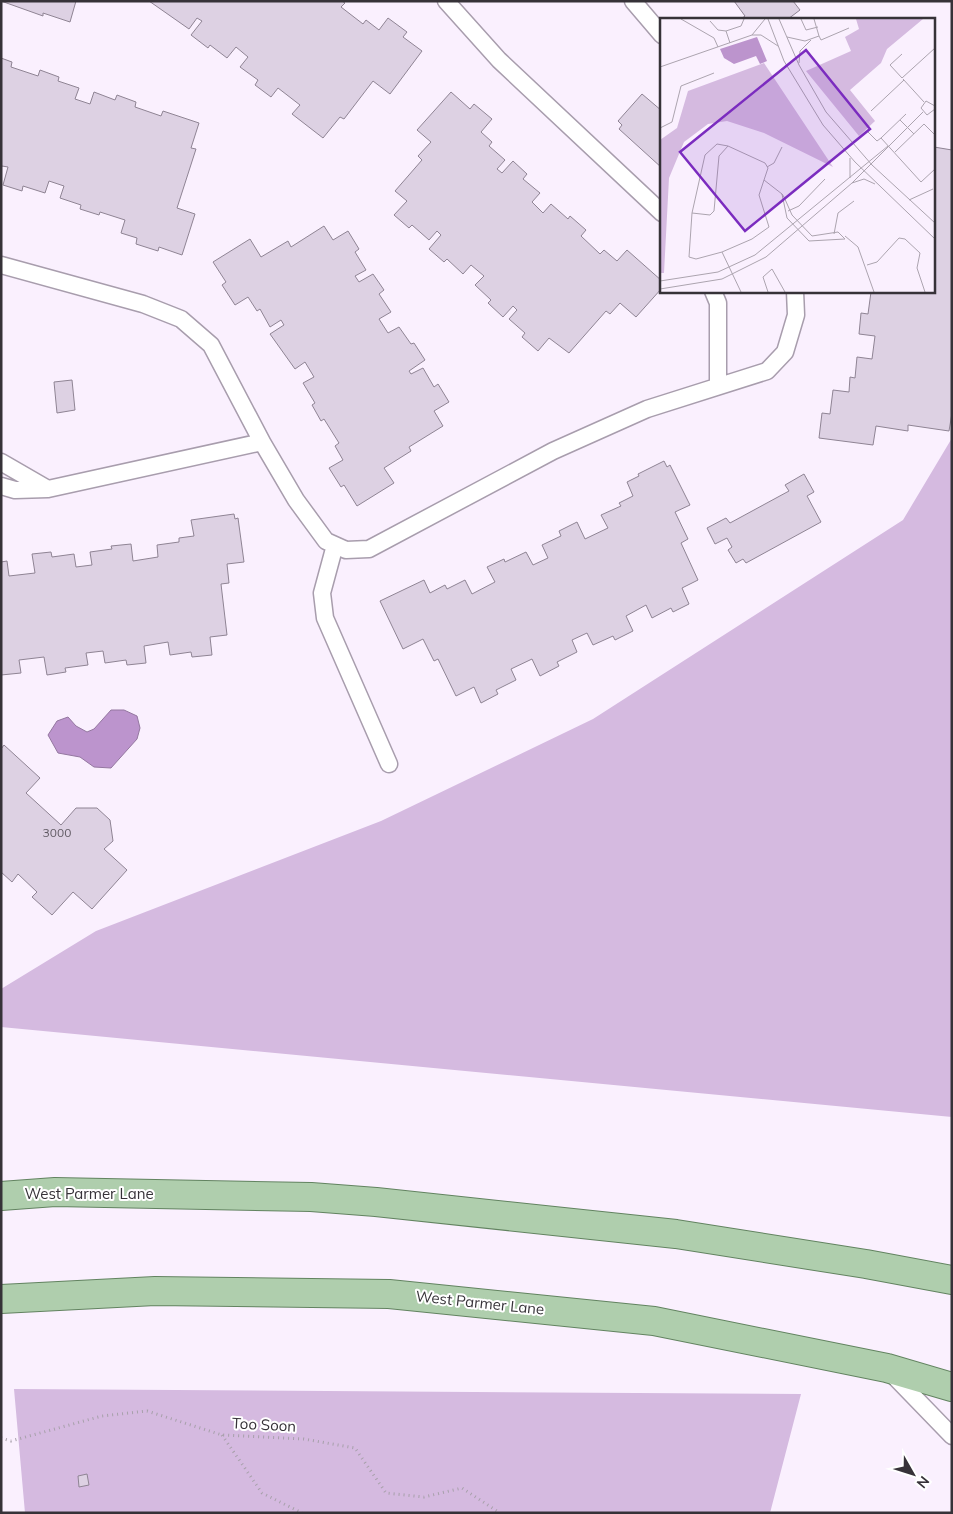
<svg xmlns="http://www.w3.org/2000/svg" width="953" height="1514" font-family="Mulish,sans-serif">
<rect width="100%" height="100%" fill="#faf0fe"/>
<path fill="#d5bae0" d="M 952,438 L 952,1117 L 1,1027 L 1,989 L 96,931 L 381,821 L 593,719 L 903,520 Z
M 14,1389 L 801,1394 L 770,1513 L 25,1513 Z"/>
<path fill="#bc94cd" stroke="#9477a0" d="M 111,710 L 124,710 L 137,716 L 140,728 L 137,739 L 111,768 L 94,767 L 80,757 L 58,753 L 48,735 L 57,721 L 68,717 L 76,726 L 87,732 L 94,729 Z"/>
<path fill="#ddd1e3" stroke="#8f8494" d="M 1,1 L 76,1 L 70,22 L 43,13 L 43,16 Z
M 149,1 L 342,1 L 345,3 L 341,7 L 363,24 L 366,20 L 379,30 L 388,18 L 407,32 L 403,37 L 422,51 L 390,94 L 373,81 L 344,119 L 340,117 L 323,138 L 292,114 L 300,105 L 278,88 L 271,97 L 255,85 L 258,80 L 240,67 L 248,57 L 236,47 L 227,58 L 210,45 L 208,48 L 191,35 L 202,21 L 197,18 L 189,29 Z
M 734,1 L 793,1 L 800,10 L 788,19 L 741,19 L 745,16 Z
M 1,58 L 12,62 L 11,67 L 38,76 L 40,70 L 59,77 L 58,81 L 79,88 L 75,99 L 90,104 L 94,92 L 115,100 L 117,95 L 136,102 L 135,107 L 161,116 L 163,111 L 199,123 L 191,148 L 196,149 L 177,208 L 195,214 L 182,255 L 159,247 L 158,251 L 136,244 L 137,238 L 121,233 L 125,220 L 100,212 L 99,215 L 80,209 L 81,205 L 60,198 L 64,186 L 49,181 L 45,193 L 23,186 L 22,191 L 3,185 L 8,167 L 2,166 L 1,169 Z
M 451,92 L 470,109 L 474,104 L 492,119 L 481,132 L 492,142 L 489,146 L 505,160 L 497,169 L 502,173 L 513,161 L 527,174 L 523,179 L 540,193 L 532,202 L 543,213 L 551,204 L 568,219 L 570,216 L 586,230 L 581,236 L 600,254 L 604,250 L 617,261 L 627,250 L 662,281 L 662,288 L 636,317 L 620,303 L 610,314 L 606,311 L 569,353 L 549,338 L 538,351 L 522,337 L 525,333 L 509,319 L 517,310 L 513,306 L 503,317 L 488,303 L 491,300 L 475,285 L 484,276 L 471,265 L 463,274 L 447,259 L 444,262 L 429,249 L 441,235 L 437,231 L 429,240 L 412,225 L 409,228 L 394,215 L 407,201 L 395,191 L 422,160 L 418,156 L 431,142 L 417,130 Z
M 642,94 L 662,111 L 662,168 L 619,129 L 622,125 L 618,121 Z
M 934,147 L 952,150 L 952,413 L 949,431 L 908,425 L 908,431 L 876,426 L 873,445 L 819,438 L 822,413 L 830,414 L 833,390 L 849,392 L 850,377 L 855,378 L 857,357 L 872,359 L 875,336 L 859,334 L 861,313 L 868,314 L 871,292 L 934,291 Z
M 324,226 L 333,240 L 348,231 L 359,249 L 355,252 L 366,270 L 355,276 L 359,282 L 373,274 L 384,290 L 379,294 L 391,312 L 379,319 L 388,333 L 399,327 L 411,344 L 414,343 L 425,360 L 409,371 L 411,374 L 423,368 L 434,387 L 438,384 L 449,402 L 434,411 L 443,426 L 409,447 L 411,451 L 384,468 L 394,483 L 357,506 L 344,485 L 341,487 L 329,468 L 343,460 L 335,446 L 339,443 L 324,419 L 321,421 L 312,405 L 315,403 L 303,383 L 314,377 L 305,362 L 295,369 L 270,334 L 284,325 L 281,320 L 270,327 L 260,309 L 257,311 L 248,297 L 235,305 L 222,285 L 226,282 L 213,262 L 250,239 L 261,257 L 288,241 L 291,247 Z
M 72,380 L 75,410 L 57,413 L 54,382 Z
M 664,461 L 667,467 L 670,465 L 690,505 L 675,512 L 688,539 L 681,543 L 698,580 L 682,588 L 689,604 L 673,612 L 671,608 L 652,618 L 646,605 L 626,616 L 633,631 L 615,640 L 613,636 L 593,645 L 587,633 L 572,640 L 577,652 L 557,662 L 559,666 L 540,676 L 532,659 L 511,669 L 516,680 L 496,690 L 498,694 L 481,703 L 474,687 L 456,696 L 438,659 L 434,661 L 423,639 L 403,649 L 380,601 L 424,580 L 430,593 L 445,585 L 447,589 L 465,580 L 472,594 L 495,582 L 487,567 L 504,559 L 505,562 L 526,552 L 533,565 L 548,558 L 542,545 L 561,536 L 559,531 L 577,522 L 585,539 L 608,528 L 601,515 L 621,506 L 619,503 L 633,496 L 627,482 L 639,476 L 638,474 Z
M 804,474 L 814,492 L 807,496 L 821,522 L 746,563 L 743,559 L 736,563 L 728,550 L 732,547 L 727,538 L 715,544 L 707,528 L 726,518 L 730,523 L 789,491 L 785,485 Z
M 234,514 L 235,519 L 238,518 L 244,562 L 227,564 L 229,583 L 221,584 L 227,635 L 210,637 L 212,655 L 192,657 L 191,652 L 170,655 L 168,642 L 144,646 L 146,663 L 127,665 L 126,660 L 105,663 L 103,651 L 86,653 L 88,665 L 65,668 L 66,672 L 47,675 L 44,657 L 19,660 L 21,673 L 1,675 L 1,562 L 7,561 L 9,576 L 35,573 L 32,554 L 51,552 L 52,557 L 74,554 L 76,567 L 92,565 L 90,552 L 112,549 L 111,546 L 131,544 L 133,561 L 158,557 L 157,545 L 179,542 L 179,538 L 194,536 L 191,520 Z
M 4,745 L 40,778 L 26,793 L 61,825 L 76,808 L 97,808 L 110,820 L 113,841 L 104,849 L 127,870 L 92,909 L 73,892 L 52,915 L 32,897 L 37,892 L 18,874 L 12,882 L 1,872 L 1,749 Z
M 87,1474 L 89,1485 L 79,1487 L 78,1476 Z"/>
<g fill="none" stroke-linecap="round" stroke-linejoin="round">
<defs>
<path id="service" d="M 446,1 L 499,60 L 662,213
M 633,1 L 662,35
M 1,265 L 143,304 L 181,319 L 211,345 L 262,442
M 713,291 L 718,303 L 718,386
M 1,462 L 46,488
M 1,486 L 15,490 L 48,489 L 262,442 L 296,500 L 326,541 L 346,550 L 369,549 L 553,451 L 647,409 L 767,371 L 785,352 L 796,315 L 795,291
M 335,545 L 322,593 L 325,618 L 389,764
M 890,1372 L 952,1436"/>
<path id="primary" d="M 1,1196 L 55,1192 L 311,1197 L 376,1202 L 676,1234 L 866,1264 L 952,1280
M 1,1299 L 155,1291 L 389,1294 L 654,1321 L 887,1368 L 952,1387"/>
</defs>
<use href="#service" stroke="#a89dad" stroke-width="19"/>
<use href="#primary" stroke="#628360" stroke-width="30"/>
<path stroke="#a7a0aa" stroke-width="3" stroke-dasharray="1 4" stroke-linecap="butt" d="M 222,1435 L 262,1493 L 302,1513
M 1,1438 L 11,1441 L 102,1416 L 147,1411 L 222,1435 L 304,1439 L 355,1448 L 386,1493 L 424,1497 L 462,1488 L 500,1513"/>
<use href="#service" stroke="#fff" stroke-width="16"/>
<use href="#primary" stroke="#afcead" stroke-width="28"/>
</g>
<g text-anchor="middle" stroke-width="4" stroke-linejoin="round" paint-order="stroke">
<g font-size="12" fill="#605a63">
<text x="57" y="837">3000</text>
</g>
<g font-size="15" fill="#363238" stroke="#fff">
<text x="89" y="1199">West Parmer Lane</text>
<text transform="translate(480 1303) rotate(6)" y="5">West Parmer Lane</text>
<text transform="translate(264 1425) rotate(3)" y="5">Too Soon</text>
</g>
</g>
<g transform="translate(660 18)">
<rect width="275" height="275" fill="#faf0fe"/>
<path d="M 196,1 L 263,1 L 227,31 L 221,45 L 190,72 L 215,103 L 199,118 L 146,53 L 191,33 L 185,19 L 199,11 ZM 104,45 L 173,149 L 104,115 L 67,103 L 48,106 L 24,124 L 9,160 L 4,255 L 0,255 L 0,122 L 17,110 L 28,73 Z" fill="#d5bae0"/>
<path d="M 97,19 L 107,43 L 100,46 L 96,38 L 74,46 L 64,40 L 60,31 Z" fill="#bc94cd"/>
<path fill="none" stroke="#aca4af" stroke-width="1" d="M 21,1 L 54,20 L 58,29M 108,1 L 124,43 L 163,107 L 195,144 L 275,221M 119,1 L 139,47 L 166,94 L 212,147 L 275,205M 141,1 L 146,12 L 158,9M 50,3 L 58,12 L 66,13M 92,17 L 105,1M 159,18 L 161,22 L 189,10M 127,19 L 145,23 L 159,18 L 154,1M 70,25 L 66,13 L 81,8 L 84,1M 242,36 L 230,47 L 242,60 L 275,30M 139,45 L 140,33 L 151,22M 0,49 L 92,17 L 101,17 L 118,28M 243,61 L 264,84M 275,88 L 266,83 L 261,90 L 267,97 L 275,91M 211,93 L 244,62M 246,96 L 221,120 L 261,164 L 275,151M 240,102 L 254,116M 0,110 L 12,104 L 21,68 L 54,55M 208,114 L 217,123 L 221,120M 68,128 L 57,126 L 45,137 L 32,195 L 50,197 L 54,193 L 59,138 L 68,128 L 105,145 L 108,150 L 104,162 L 122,176 L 124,179 L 132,197 L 152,218 L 178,214 L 185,221 L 149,223 L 127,200 L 122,176M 235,134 L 264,106 L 275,117M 190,140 L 190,160M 107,149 L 114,145 L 122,129M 192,165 L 204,161 L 215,166M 249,182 L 273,171M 128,193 L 139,188 L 165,161M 32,195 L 29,239 L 36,241 L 62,234 L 81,274M 174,216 L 178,195 L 194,183M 185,218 L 198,229 L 214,274M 62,234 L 92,221 L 109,209 L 99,177 L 104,162M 207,247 L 217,244 L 239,220 L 245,221 L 260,235 L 257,250 L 265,274M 0,263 L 58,254 L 95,237 L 228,128M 0,271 L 62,261 L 106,239 L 192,165 L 263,94M 108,274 L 103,259 L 112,251 L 125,274"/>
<path fill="#7b2cbf" fill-opacity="0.15" stroke="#7b2cbf" stroke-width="2.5" d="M 146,32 L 210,111 L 85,213 L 20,134 Z"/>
<rect width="275" height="275" fill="none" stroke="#363238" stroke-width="2.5"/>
</g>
<rect width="953" height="1514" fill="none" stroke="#363238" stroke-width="5"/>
<g transform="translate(913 1474) rotate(129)" stroke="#ffffff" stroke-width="4" paint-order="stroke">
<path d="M0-4L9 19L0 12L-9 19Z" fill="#363238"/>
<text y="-8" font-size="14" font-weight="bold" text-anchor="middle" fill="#363238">N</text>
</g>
</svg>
